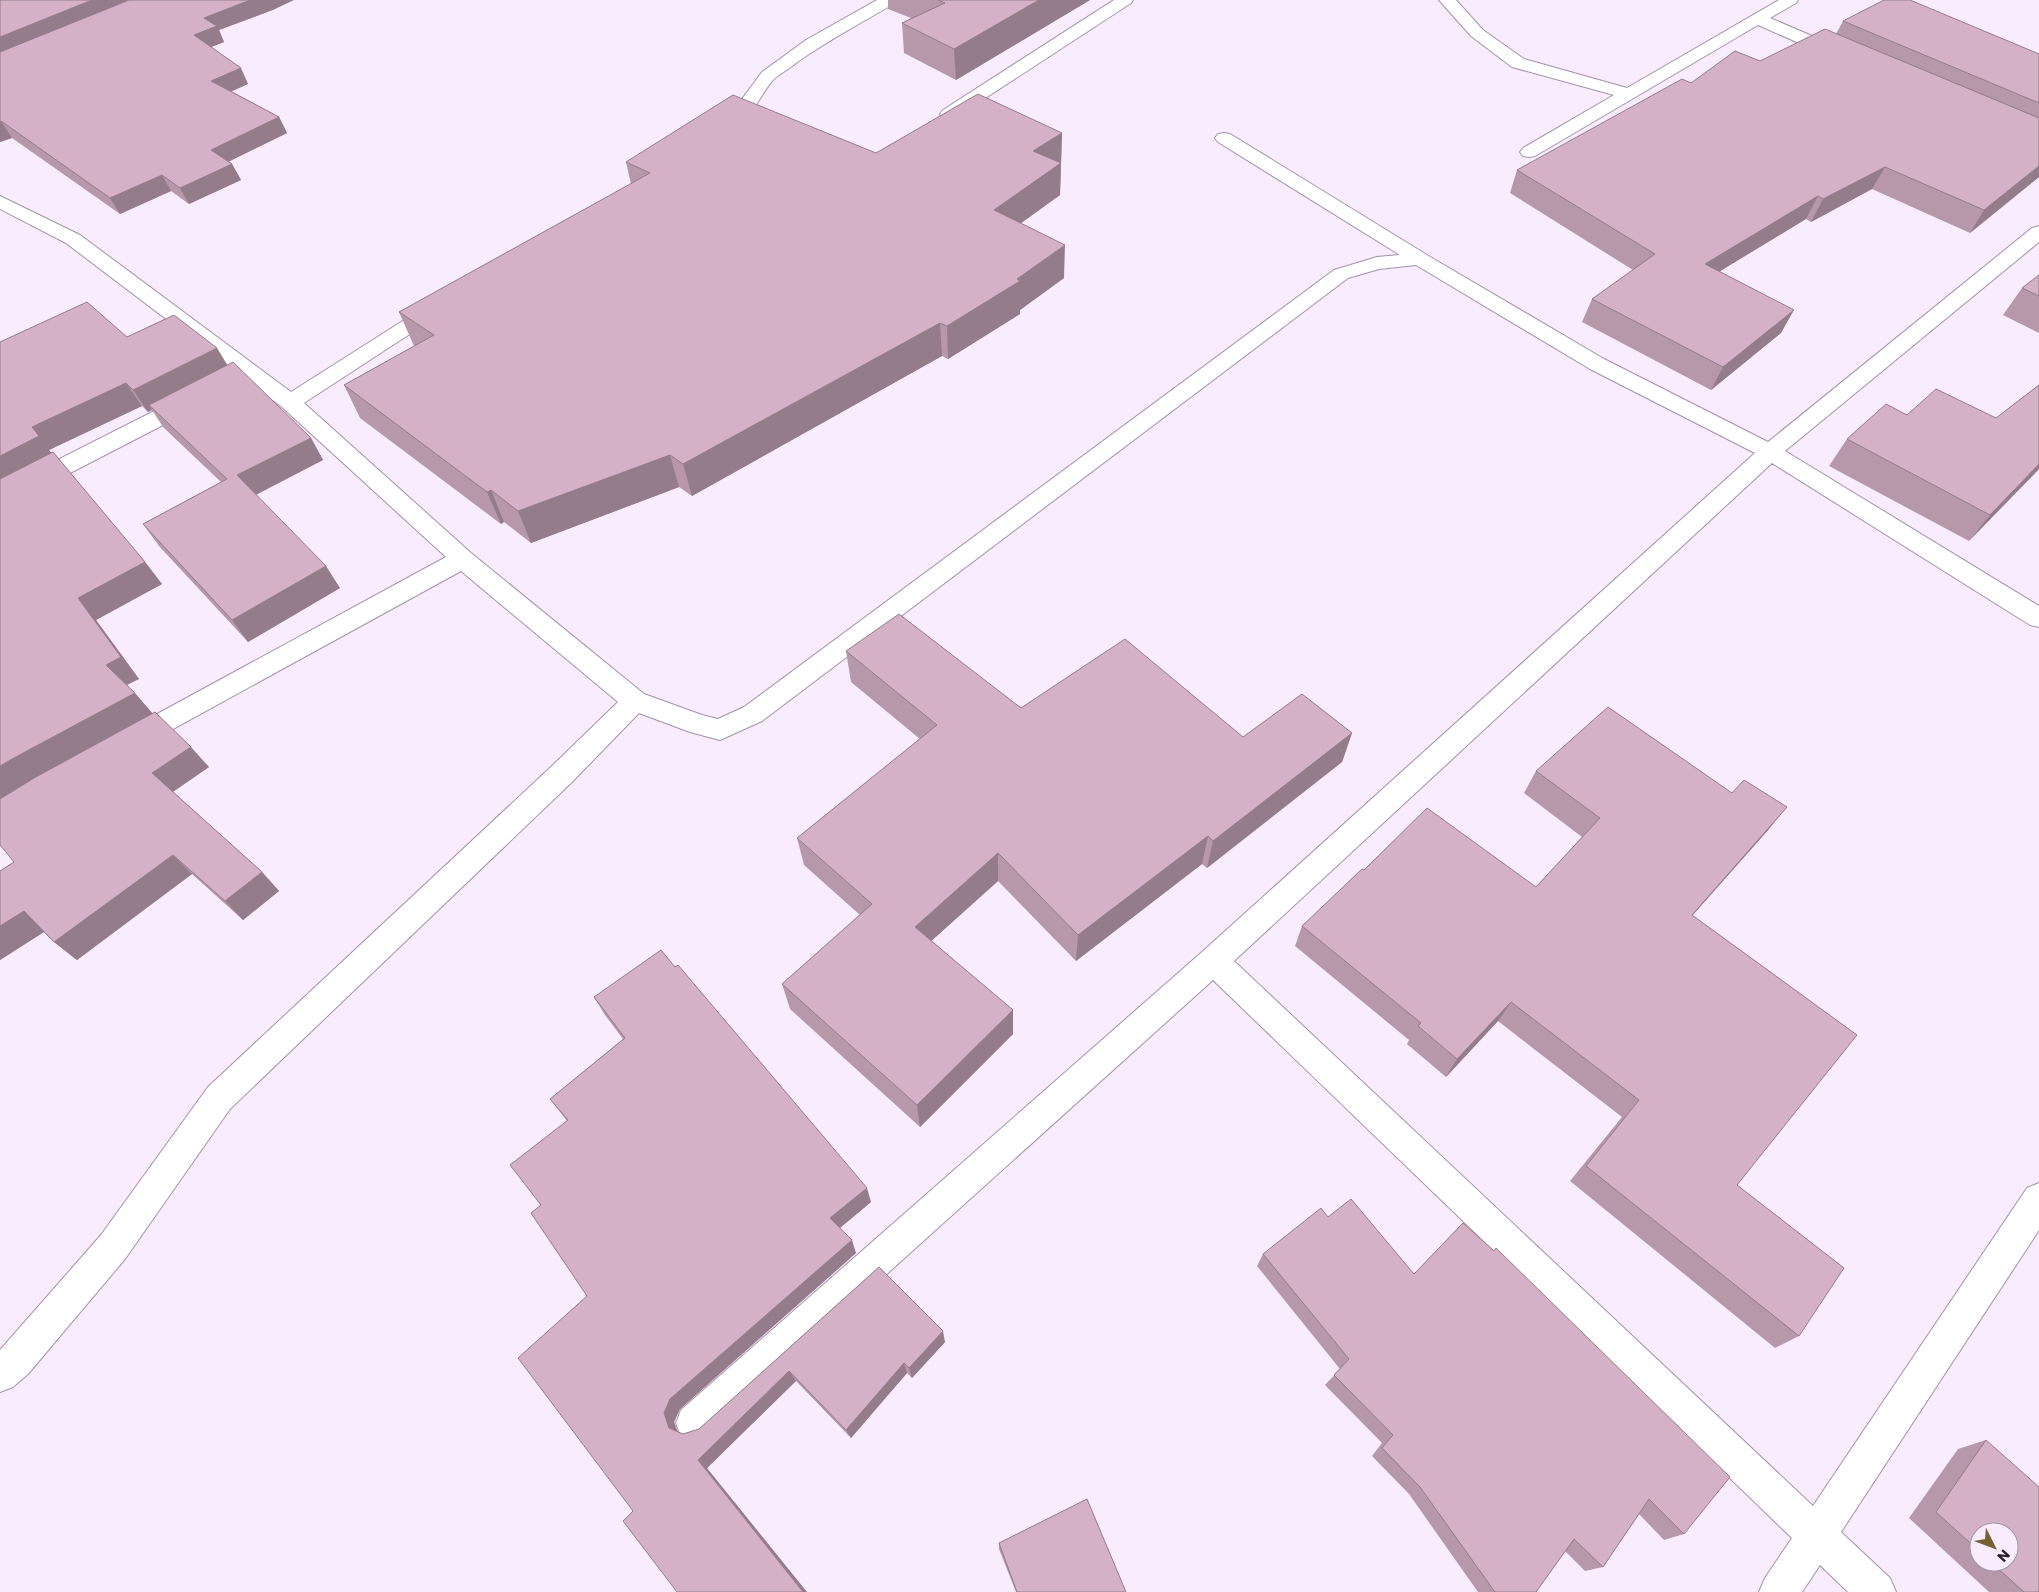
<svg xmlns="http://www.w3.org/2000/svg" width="2039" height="1592" font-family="Poppins,sans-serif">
<rect width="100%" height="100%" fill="#f9ecff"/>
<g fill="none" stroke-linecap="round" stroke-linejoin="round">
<defs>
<path id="street" d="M 877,0 L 897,0 L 895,3 C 861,23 827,41 796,63 C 789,69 781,73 774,79 C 758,95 746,137 718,130 L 715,126 L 731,114 L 762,72 L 806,40 Z
M 1114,0 L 1133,0 L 1131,3 L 955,118 L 949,119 L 943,118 L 940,114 L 943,110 Z
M 1439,0 L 1456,0 L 1483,30 L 1524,59 L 1627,88 L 1779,0 L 1798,0 L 1796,3 L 1770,18 L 1845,50 L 1847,54 L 1845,58 L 1833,58 L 1758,25 L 1535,156 L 1529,157 L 1523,156 L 1520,152 L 1523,148 L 1614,95 L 1512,67 L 1471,36 Z
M 1224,133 L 1230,134 L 1427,255 L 1604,359 L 1768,442 L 2032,228 L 2039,226 L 2039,242 L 1785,451 L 2039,606 L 2039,627 L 2030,625 L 1772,463 L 1234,961 L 1813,1506 L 2027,1188 L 2039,1183 L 2039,1230 L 1841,1532 L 1890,1578 L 1896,1592 L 1848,1592 L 1820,1565 L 1802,1592 L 1759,1592 L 1765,1578 L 1792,1538 L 1213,980 L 707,1436 L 694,1441 L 681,1436 L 676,1423 L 681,1410 L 1202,952 L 1755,453 L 1590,369 L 1416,265 L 1379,269 L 1348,278 L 762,721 L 720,740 L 690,732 L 639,713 L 572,782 L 230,1109 L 125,1259 L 28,1374 L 13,1387 L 0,1392 L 0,1350 L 101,1235 L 208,1087 L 552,766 L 618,702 L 461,571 L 142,746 L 133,750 L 124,746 L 120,739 L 124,732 L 446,557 L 282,407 L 66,243 L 0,209 L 0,196 L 80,235 L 291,392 L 431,303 L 438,301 L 445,303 L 448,307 L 445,311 L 304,403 L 471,553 L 644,694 L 702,715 L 718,719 L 744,707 L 1334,270 L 1377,257 L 1400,255 L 1218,142 L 1215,138 L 1218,134 Z
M 190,395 L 198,397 L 201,402 L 198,407 L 8,505 L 0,507 L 0,489 L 182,397 Z"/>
</defs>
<use href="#street" stroke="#a590ad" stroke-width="2"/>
<use href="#street" fill="#fff" fill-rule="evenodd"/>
</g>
<path fill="#b698aa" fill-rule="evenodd" d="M 0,0 L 275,9 L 219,30 L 224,42 L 211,47 L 248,84 L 231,91 L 279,117 L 287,133 L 229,161 L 232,164 L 241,180 L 189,204 L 171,191 L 120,214 L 12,138 L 0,142 Z
M 888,0 L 1090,0 L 956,80 L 904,53 L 902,23 L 911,18 L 888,9 Z
M 1843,21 L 2039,54 L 2039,177 L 1970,233 L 1872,189 L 1811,222 L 1806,219 L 1720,271 L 1781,333 L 1711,390 L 1582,322 L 1592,299 L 1633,270 L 1510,193 L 1517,170 L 1691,83 L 1760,61 L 1836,34 Z
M 1062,133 L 1060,195 L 1021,223 L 1064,278 L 1020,310 L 1020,314 L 948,359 L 942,356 L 692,496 L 679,487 L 531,543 L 504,522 L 501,524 L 360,418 L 344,385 L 414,346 L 399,312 L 631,184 L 626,162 L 876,153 Z
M 2039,275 L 2039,333 L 2003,315 L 2022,288 Z
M 127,337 L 227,365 L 311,438 L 323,460 L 256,495 L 340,588 L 248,642 L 159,546 L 143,524 L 221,482 L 163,427 L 152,410 L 148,412 L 142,406 L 49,450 L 145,562 L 162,584 L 96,620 L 139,679 L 127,685 L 152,713 L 209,767 L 173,792 L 262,872 L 279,891 L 243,920 L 192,874 L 77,960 L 54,942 L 44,932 L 0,960 L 14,862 L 0,342 Z
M 2039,385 L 2039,469 L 1969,541 L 1829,466 L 1847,439 L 1907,415 L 1996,418 Z
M 846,651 L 1021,708 L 1243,737 L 1352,733 L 1342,762 L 1207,868 L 1202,864 L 1076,961 L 998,881 L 931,941 L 1013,1010 L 1013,1034 L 920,1127 L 790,1009 L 782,984 L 860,915 L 804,865 L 797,838 L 920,739 L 851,682 Z
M 1536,771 L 1769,829 L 1692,916 L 1737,1185 L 1799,1336 L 1775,1348 L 1570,1181 L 1622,1117 L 1498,1021 L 1446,1077 L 1407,1044 L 1409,1040 L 1295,946 L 1302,926 L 1536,887 L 1582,837 L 1524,793 Z
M 594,997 L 871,1202 L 840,1228 L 856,1253 L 680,1409 L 674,1422 L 678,1432 L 683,1434 L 699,1429 L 879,1267 L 945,1342 L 912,1378 L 907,1373 L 851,1438 L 796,1381 L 707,1468 L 633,1511 L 587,1296 L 541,1205 L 567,1121 L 550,1099 L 623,1039 L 605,1015 Z
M 1328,1217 L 1414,1274 L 1463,1223 L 1684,1534 L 1664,1540 L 1639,1514 L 1603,1567 L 1585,1571 L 1565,1551 L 1536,1592 L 1478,1592 L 1409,1494 L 1372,1456 L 1382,1443 L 1325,1385 L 1340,1369 L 1257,1266 L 1263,1254 Z
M 1986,1440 L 2039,1592 L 1989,1592 L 1909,1518 L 1958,1449 ZM 1979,1532 L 2009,1562 L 1979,1562 Z
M 999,1543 L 1126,1592 L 1016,1592 L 999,1549 Z"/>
<path fill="#947c8b" d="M 92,0 L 139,0 L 0,57 L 0,37 Z
M 250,0 L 294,0 L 275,9 L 219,30 L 224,42 L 201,51 L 194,35 L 204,18 Z
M 1039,0 L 1090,0 L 956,80 L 954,49 Z
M 241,68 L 248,84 L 219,97 L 211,81 Z
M 279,117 L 287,133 L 220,166 L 211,150 Z
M 1,121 L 12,138 L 0,142 L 0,122 Z
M 1062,133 L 1060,195 L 995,242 L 994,210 L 1033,151 Z
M 232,164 L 241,180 L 189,204 L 180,188 Z
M 2039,166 L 2039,177 L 1970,233 L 1984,210 Z
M 1885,167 L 1872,189 L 1811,222 L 1823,199 Z
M 162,175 L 171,191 L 120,214 L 110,198 Z
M 1818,196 L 1806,219 L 1694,287 L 1705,264 Z
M 1065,245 L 1064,278 L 1020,310 L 1020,314 L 948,359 L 947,326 L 1017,279 Z
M 1794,310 L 1781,333 L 1711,390 L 1723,367 Z
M 940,323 L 942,356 L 692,496 L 683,464 Z
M 217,348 L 231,371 L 149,405 L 152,410 L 148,412 L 133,390 Z
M 126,383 L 142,406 L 49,450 L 56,459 L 0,488 L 0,456 L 32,427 Z
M 311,438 L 323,460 L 251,497 L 237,475 Z
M 670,455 L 679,487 L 531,543 L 518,511 Z
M 2039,464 L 2039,469 L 1969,541 L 1990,515 Z
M 491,490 L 504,522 L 501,524 L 487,492 Z
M 145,562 L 162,584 L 96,620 L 139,679 L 124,686 L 106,665 L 78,598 Z
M 326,566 L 340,588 L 248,642 L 232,620 Z
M 135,693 L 153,714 L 0,801 L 0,766 L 12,759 Z
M 1352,733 L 1342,762 L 1207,868 L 1213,841 Z
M 191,747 L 209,767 L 171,793 L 152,773 Z
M 1787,807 L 1769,829 L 1675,935 L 1692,915 Z
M 1208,836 L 1202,864 L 1076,961 L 1078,935 Z
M 998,853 L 998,881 L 918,953 L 915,927 Z
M 173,855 L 192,874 L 77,960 L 54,942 Z
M 262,872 L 279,891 L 243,920 L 225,901 Z
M 24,911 L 47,930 L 0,960 L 0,926 Z
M 1511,1002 L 1498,1021 L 1446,1077 L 1457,1059 Z
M 1013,1010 L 1013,1034 L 920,1127 L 917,1105 Z
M 867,1188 L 871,1202 L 835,1232 L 830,1218 Z
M 852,1240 L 856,1253 L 680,1409 L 674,1422 L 679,1437 L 669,1428 L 664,1413 L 670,1399 Z
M 943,1331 L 945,1342 L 912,1378 L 909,1368 Z
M 904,1363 L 907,1373 L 851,1438 L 846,1430 Z
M 789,1371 L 796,1381 L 707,1468 L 807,1592 L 803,1592 L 698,1460 Z"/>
<path fill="#d4b1c6" stroke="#947c8b" d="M 0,0 L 92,0 L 0,37 Z
M 129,0 L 250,0 L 204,18 L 217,26 L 194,35 L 241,68 L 211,81 L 279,117 L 211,150 L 232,164 L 180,188 L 162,175 L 110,198 L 1,121 L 0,122 L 0,52 Z
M 938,0 L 1039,0 L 954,49 L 902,23 L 945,3 Z
M 1884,0 L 1910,0 L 2039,54 L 2039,103 L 1843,21 Z
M 1825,29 L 2039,118 L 2039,166 L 1984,210 L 1885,167 L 1823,199 L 1818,196 L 1705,264 L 1794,310 L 1723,367 L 1592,299 L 1655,254 L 1517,170 L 1682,79 L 1691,83 L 1735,51 L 1760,61 Z
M 978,94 L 1062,133 L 1033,151 L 1061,163 L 994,210 L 1065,245 L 1017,279 L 1020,281 L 947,326 L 940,323 L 683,464 L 670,455 L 518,511 L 491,490 L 487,492 L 344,385 L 434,335 L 399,312 L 650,173 L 626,162 L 733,95 L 876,153 Z
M 2039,275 L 2039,296 L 2022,288 Z
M 87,302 L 127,337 L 174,315 L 217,348 L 133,390 L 126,383 L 32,427 L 39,436 L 0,456 L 0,342 Z
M 233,362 L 311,438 L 237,475 L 326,566 L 232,620 L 143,524 L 227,479 L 149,405 Z
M 2039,385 L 2039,464 L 1990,515 L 1847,439 L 1886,404 L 1907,415 L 1936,389 L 1996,418 Z
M 53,452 L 145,562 L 78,598 L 121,657 L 106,665 L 135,693 L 12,759 L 0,766 L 0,479 Z
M 899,614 L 1021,708 L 1125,639 L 1243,737 L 1302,694 L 1352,733 L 1213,841 L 1208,836 L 1078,935 L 998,853 L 915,927 L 1013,1010 L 917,1105 L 782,984 L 872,904 L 797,838 L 937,725 L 846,651 Z
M 1608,707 L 1732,793 L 1744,780 L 1787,807 L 1692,915 L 1857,1035 L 1737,1185 L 1844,1268 L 1799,1336 L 1586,1166 L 1639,1100 L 1511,1002 L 1457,1059 L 1418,1026 L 1421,1023 L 1302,926 L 1362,869 L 1364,870 L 1427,808 L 1536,887 L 1600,818 L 1536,771 Z
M 155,712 L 191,747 L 152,773 L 262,872 L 225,901 L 173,855 L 54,942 L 24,911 L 0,926 L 0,871 L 14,862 L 0,845 L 0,799 L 34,778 Z
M 661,950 L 675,967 L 678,965 L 867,1188 L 830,1218 L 852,1240 L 670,1399 L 664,1413 L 669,1428 L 683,1434 L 699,1429 L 879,1267 L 943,1331 L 909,1368 L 904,1363 L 846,1430 L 789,1371 L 698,1460 L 803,1592 L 677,1592 L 623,1521 L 633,1511 L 518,1358 L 587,1296 L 531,1213 L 541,1205 L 510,1165 L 568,1120 L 550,1099 L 625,1038 L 594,997 Z
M 1351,1199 L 1414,1274 L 1463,1223 L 1494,1251 L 1496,1248 L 1730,1477 L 1684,1534 L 1649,1499 L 1603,1567 L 1574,1539 L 1536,1592 L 1495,1592 L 1420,1487 L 1382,1448 L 1393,1435 L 1334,1375 L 1349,1359 L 1263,1254 L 1321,1208 L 1328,1217 Z
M 1986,1440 L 2039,1487 L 2039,1592 L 2024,1592 L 1991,1562 L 2009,1562 L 2009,1532 L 1979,1532 L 1979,1551 L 1936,1512 Z
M 1087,1499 L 1126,1592 L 1017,1592 L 999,1543 Z"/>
<g transform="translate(1994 1547) rotate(132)"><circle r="24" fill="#f9ecff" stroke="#a499a9"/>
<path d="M0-4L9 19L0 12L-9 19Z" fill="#786131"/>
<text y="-8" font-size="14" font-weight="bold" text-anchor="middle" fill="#251d28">N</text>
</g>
</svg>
